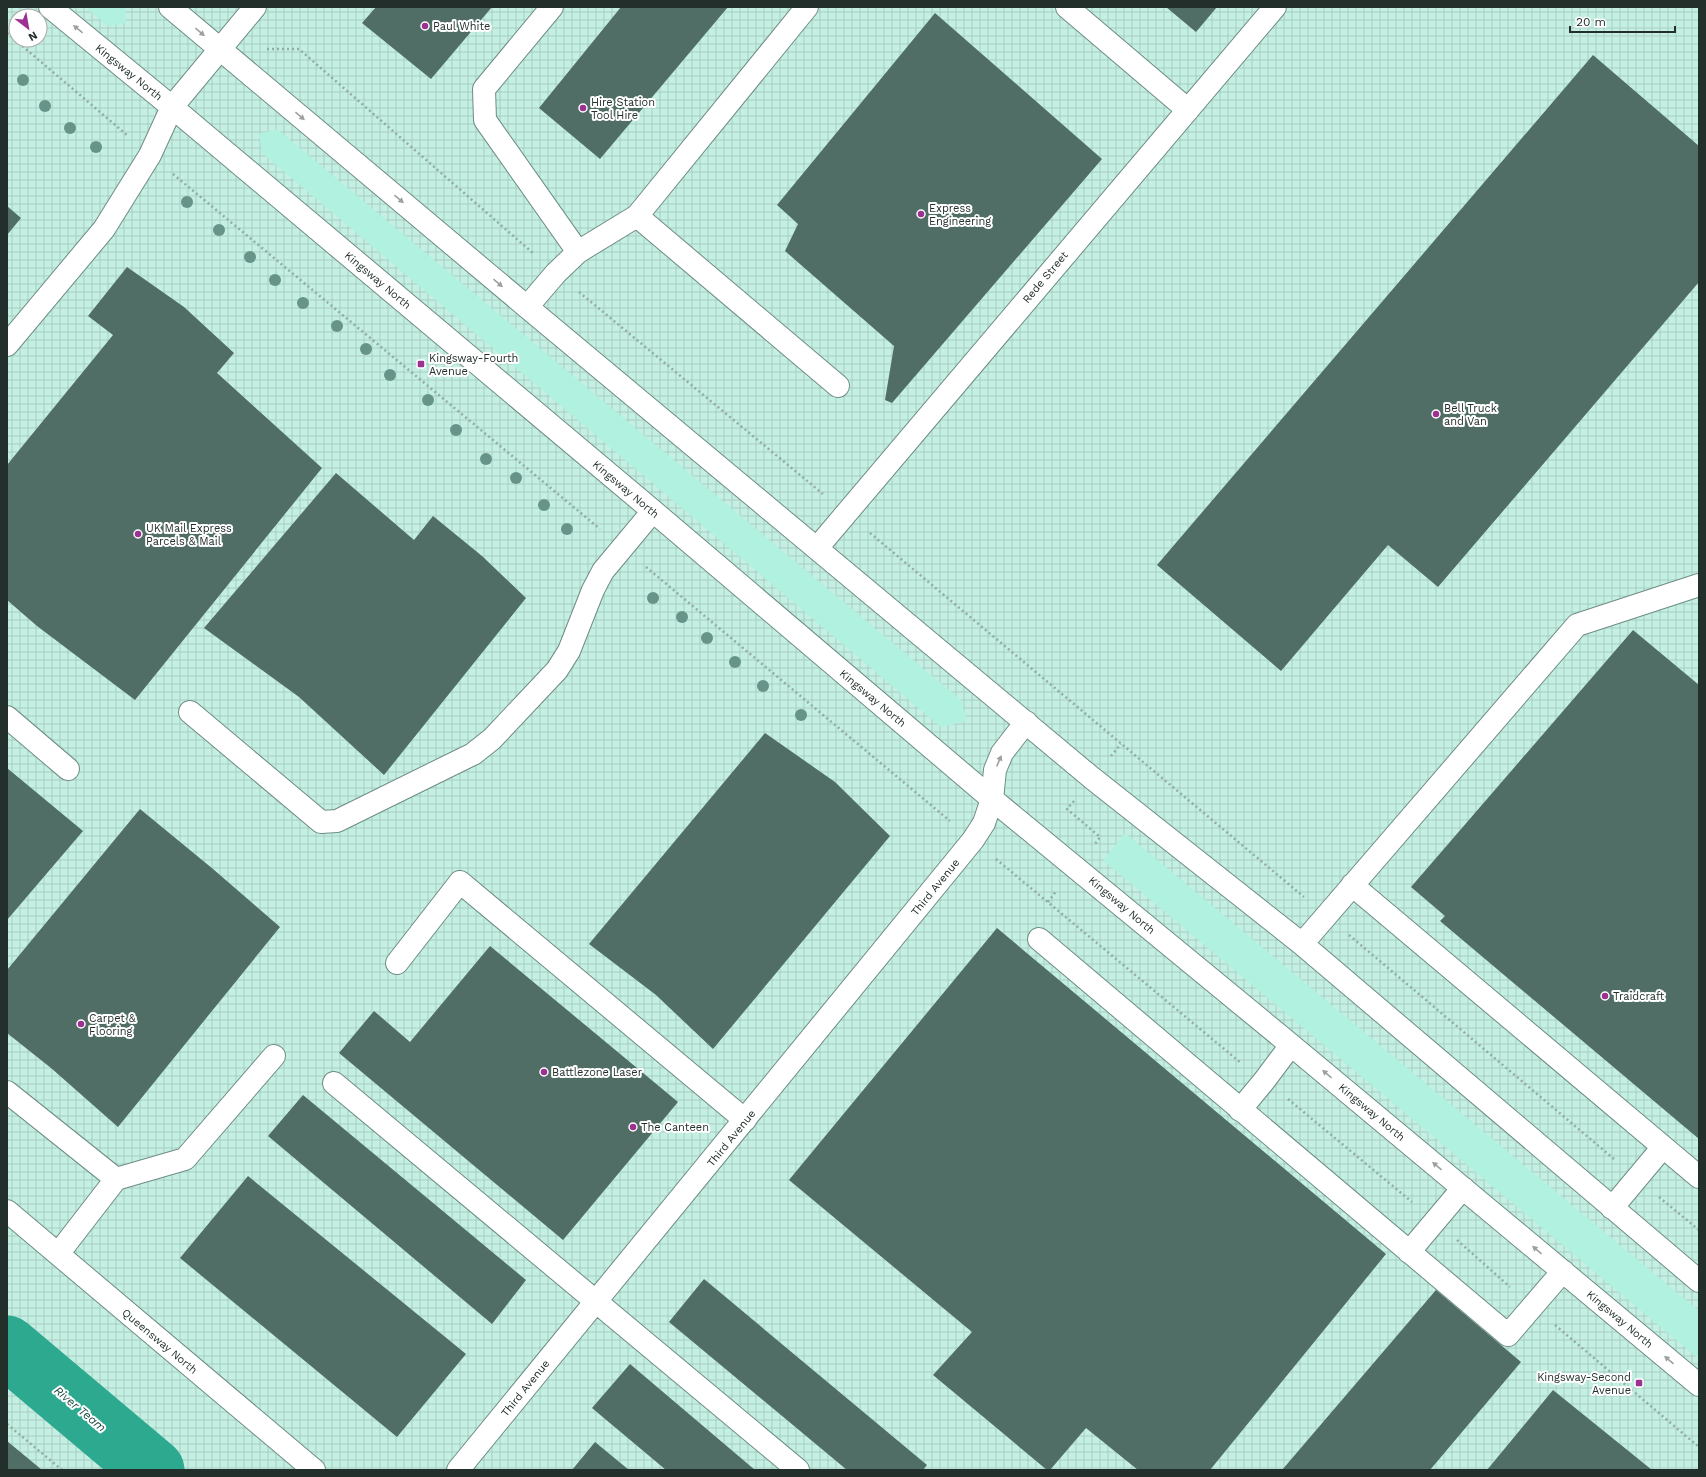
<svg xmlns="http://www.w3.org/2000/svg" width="1706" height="1477" font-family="'Work Sans',sans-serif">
<defs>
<pattern id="industrial-grid" width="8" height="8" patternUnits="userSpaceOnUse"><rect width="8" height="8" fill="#c4efe3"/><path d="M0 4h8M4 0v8" fill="none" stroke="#a8cdc3"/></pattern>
</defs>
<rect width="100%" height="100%" fill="#d8faf0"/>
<path fill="url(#industrial-grid)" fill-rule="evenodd" d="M 7,7 L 1699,7 L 1699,1470 L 7,1470 ZM 16,16 L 40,16 L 40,40 L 16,40 Z"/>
<path fill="#b0f2df" d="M 85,7 L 125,7 L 126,23 L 108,26 Z
M 277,129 L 961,700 L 967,721 L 941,727 L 262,153 L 259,134 Z
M 1125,833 L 1699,1311 L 1699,1359 L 1103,860 Z"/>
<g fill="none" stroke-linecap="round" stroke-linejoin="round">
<path stroke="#2da98f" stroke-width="63" d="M 7,1347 L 153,1470"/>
</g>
<path fill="#506e66" d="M 376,7 L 492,7 L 431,79 L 362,23 Z
M 621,7 L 728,7 L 600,159 L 539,108 Z
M 1166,7 L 1217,7 L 1196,32 Z
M 935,13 L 1102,159 L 892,403 L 885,400 L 894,346 L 785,251 L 798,224 L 777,205 Z
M 1593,55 L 1699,146 L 1699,282 L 1438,587 L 1388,545 L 1281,671 L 1157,565 Z
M 7,206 L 21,218 L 7,235 Z
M 127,267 L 184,307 L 234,353 L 217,373 L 322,468 L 135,700 L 37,626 L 7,600 L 7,465 L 113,335 L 88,316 Z
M 336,473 L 414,540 L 433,516 L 482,556 L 526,598 L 384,775 L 299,697 L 204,628 Z
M 1633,630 L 1699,685 L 1699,1139 L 1440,921 L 1445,916 L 1411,887 Z
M 765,733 L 835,782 L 890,836 L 713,1049 L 656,995 L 589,944 Z
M 7,768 L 83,831 L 7,920 Z
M 140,809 L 213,869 L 280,927 L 118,1127 L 51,1068 L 7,1033 L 7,970 Z
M 997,928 L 1386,1254 L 1210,1470 L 1138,1470 L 1086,1428 L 1050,1470 L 1047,1470 L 933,1375 L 972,1332 L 789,1180 Z
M 490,946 L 678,1102 L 563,1240 L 339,1053 L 374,1011 L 410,1042 Z
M 303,1095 L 526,1280 L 492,1324 L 268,1136 Z
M 248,1176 L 466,1354 L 397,1437 L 180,1258 Z
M 704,1279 L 927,1465 L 923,1470 L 847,1470 L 669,1322 Z
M 1436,1290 L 1521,1362 L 1430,1470 L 1282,1470 Z
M 630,1364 L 755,1470 L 666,1470 L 592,1408 Z
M 1553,1390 L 1652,1470 L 1487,1470 Z
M 7,1441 L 42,1470 L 7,1470 Z
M 595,1442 L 629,1470 L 572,1470 Z"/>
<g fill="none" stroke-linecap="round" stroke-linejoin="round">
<defs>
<path id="minor" d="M 50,7 L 172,107 L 653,511 L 992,799 L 1291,1045 L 1699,1385
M 170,7 L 527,307 L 1092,778 L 1302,944 L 1699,1281
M 552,7 L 484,89 L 485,120 L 578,252
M 1067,7 L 1188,110
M 637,216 L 838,386
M 527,307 L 556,273 L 578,252 L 637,216 L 807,7
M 7,345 L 104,229 L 150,155 L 172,107 L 255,7
M 817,548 L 1275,7
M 190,712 L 321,822 L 337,821 L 473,754 L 492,739 L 557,670 L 569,651 L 593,590 L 603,571 L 653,511
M 7,717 L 68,769
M 1352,885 L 1699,1177
M 1039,939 L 1508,1335 L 1563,1271
M 1302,944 L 1577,625 L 1699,585
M 397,963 L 460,882 L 745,1120
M 334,1083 L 798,1470
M 7,1092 L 116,1179
M 1240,1110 L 1264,1081 L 1291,1045
M 1612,1208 L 1663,1147
M 7,1211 L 314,1470
M 1409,1252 L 1463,1188
M 58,1254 L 116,1179 L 185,1159 L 274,1056
M 458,1470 L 973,840 L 984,823 L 992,799 L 995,770 L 1002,753 L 1026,722"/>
</defs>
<use href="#minor" stroke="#6e8d84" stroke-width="24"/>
<path stroke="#92aca4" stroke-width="2.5" stroke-dasharray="2 3" stroke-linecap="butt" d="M 7,33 L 127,135
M 267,49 L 299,49 L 534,254
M 173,174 L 600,529
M 579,292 L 823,494
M 870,533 L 1304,897
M 646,567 L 950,821
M 1111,756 L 1121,744
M 1074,801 L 1067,809 L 1100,837 L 1095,844
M 996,859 L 1241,1063
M 1048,902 L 1057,890
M 1349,935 L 1614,1159
M 1288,1099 L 1412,1202
M 1659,1197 L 1699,1230
M 1457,1240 L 1510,1287
M 1555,1325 L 1699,1447
M 7,1424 L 62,1470"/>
<use href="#minor" stroke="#fff" stroke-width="22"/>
</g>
<g fill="#679489">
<circle cx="23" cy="80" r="6"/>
<circle cx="45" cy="106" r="6"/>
<circle cx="70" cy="128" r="6"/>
<circle cx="96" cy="147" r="6"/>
<circle cx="187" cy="202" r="6"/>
<circle cx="219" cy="230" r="6"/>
<circle cx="250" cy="257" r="6"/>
<circle cx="275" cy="280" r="6"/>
<circle cx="303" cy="303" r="6"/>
<circle cx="337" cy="326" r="6"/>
<circle cx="366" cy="349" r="6"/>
<circle cx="390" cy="375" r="6"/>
<circle cx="428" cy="400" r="6"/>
<circle cx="456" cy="430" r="6"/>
<circle cx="486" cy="459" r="6"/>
<circle cx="516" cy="478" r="6"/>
<circle cx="544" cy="505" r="6"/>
<circle cx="567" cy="529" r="6"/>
<circle cx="653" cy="598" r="6"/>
<circle cx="682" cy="617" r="6"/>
<circle cx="707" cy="638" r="6"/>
<circle cx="735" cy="662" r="6"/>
<circle cx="763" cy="686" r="6"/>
<circle cx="801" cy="715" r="6"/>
</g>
<defs><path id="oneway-solid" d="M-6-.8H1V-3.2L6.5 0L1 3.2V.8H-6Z"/></defs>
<g fill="#9ca1a0">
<use href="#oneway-solid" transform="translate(78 29) rotate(-141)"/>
<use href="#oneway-solid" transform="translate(200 32) rotate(40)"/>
<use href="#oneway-solid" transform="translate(300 116) rotate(40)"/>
<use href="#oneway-solid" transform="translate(399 199) rotate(40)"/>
<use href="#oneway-solid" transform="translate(498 283) rotate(40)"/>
<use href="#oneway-solid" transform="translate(999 761) rotate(-67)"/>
<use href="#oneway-solid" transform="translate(1327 1074) rotate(-140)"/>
<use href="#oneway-solid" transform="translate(1437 1166) rotate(-140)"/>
<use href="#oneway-solid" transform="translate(1537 1250) rotate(-140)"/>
<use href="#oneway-solid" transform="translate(1669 1360) rotate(-140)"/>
</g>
<g fill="#9d3192" stroke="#fff" stroke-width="1.5">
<circle cx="425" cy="26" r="4"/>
<circle cx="583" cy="108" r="4"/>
<circle cx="921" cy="214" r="4"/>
<rect x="417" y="360" width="8" height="8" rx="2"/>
<circle cx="1436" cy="414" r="4"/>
<circle cx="138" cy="534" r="4"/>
<circle cx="1605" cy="996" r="4"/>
<circle cx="81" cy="1024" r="4"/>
<circle cx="544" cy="1072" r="4"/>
<circle cx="633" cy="1127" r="4"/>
<rect x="1635" y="1379" width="8" height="8" rx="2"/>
</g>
<g text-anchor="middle" stroke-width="4" stroke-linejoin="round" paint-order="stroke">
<g font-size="11" fill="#222f2b" stroke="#fff" text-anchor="start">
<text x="433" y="30">Paul White</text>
<text x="591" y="106">Hire Station<tspan x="591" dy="13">Tool Hire</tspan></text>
<text x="929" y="212">Express<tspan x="929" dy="13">Engineering</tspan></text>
<text x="429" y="362">Kingsway-Fourth<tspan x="429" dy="13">Avenue</tspan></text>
<text x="1444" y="412">Bell Truck<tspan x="1444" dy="13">and Van</tspan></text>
<text x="146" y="532">UK Mail Express<tspan x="146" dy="13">Parcels &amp; Mail</tspan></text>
<text x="1613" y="1000">Traidcraft</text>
<text x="89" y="1022">Carpet &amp;<tspan x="89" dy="13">Flooring</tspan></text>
<text x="552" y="1076">Battlezone Laser</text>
<text x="641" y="1131">The Canteen</text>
<text x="1631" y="1381" text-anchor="end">Kingsway-Second<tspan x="1631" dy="13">Avenue</tspan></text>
</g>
<g font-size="11" fill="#222f2b" stroke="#fff">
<text transform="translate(129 72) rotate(39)" y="4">Kingsway North</text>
<text transform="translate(1045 277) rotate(-50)" y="4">Rede Street</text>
<text transform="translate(378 280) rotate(40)" y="4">Kingsway North</text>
<text transform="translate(626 489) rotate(40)" y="4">Kingsway North</text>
<text transform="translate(873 698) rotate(40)" y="4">Kingsway North</text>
<text transform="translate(935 887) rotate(-51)" y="4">Third Avenue</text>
<text transform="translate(1122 905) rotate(40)" y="4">Kingsway North</text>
<text transform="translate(1372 1112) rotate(40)" y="4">Kingsway North</text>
<text transform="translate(731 1138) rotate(-51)" y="4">Third Avenue</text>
<text transform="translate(1620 1319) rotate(40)" y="4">Kingsway North</text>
<text transform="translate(160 1341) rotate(40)" y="4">Queensway North</text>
<text transform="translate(525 1388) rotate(-51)" y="4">Third Avenue</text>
</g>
<g font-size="12" font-style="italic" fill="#1e4f44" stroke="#fff">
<text transform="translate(80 1409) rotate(40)" y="4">River Team</text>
</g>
</g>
<rect width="1706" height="1477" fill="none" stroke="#222f2b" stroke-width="16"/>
<g transform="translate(28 28) rotate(149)"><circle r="19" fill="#ffffff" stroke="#a7acaa"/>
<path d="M0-3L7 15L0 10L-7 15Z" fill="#9d3192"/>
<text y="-6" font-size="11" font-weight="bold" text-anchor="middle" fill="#222f2b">N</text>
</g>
<path d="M1570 26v6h105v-6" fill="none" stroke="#222f2b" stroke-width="2"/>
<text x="1576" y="26" font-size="12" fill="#222f2b" stroke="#ffffff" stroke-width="3" paint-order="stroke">20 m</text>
</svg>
